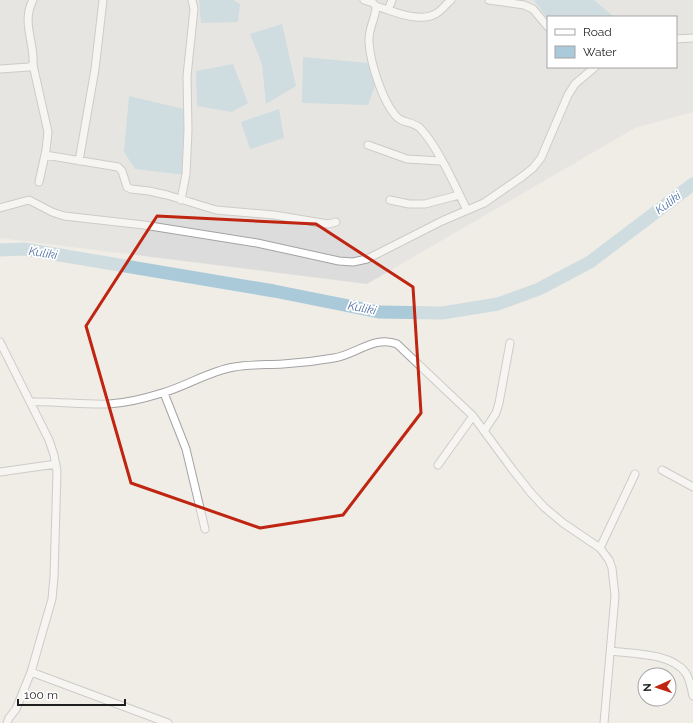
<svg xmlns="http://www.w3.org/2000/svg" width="693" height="723" font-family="Raleway,sans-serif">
<rect width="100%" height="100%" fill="#efede6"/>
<path fill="#dddcdc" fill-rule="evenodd" d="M 0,0 L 693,0 L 693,112 L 635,128 L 367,284 L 0,238 ZM 548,17 L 676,17 L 676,67 L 548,67 Z"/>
<path fill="#aac9d9" d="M 199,0 L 233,0 L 240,4 L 238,22 L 201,23 Z
M 534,0 L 594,0 L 614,17 L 548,17 L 548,19 Z
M 282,24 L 296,86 L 266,104 L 262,64 L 250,34 Z
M 303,57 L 368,63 L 376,83 L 368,105 L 302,103 Z
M 233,64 L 248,103 L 232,112 L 197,106 L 196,71 Z
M 129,96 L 188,110 L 185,175 L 135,169 L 124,152 Z
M 279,109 L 284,138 L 250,149 L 241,122 Z"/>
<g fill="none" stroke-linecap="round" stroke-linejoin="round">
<path stroke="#aac9d9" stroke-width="13" d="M 0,250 L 24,249 L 274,291 L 379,312 L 442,313 L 498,304 L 539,289 L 590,262 L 693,184"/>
<defs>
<path id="minor" d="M 364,0 L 373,3 L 376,6 C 376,18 368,28 369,42 C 370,62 383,104 398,118 C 404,123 413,122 420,128 C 438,147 455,186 467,210
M 489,0 L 524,5 L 533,9 L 548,27
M 376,6 L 388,10 L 392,0
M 388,10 C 403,15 423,22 437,13 C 442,10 446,4 451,0
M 676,39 L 693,38
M 33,65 L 48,132 L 46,150 L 39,182
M 0,69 L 29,67 L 33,65 C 35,43 21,22 33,0
M 368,145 L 407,159 L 441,161
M 45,155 L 118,167 L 122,171 L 127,187 L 131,189 L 149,191 L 167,195 L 216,210 L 274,215 L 328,224 L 336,222
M 79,161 L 95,69 L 103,0
M 181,200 L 186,174 L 188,130 L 187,76 L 194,9 L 192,0
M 390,200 L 409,204 L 425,204 L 459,195
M 0,208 L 29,200 L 52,212 L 64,216 L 144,225 L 257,243 L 339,261 L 353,262 L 367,259 L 442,221 L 484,203 L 523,176 L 533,168 L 541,158 L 568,95 L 575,84 L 595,67
M 0,342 L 49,440 L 54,455 L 57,471 L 54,577 L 52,599 L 31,672 L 16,709 L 9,718 L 7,723
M 164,393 L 186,449 L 205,529
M 30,402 C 56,401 83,405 109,404 C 126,403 146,398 162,393 C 187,386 209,371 234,367 C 250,364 267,365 283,364 C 300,363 317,361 334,358 C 355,355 375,335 397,344 L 473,416 L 512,469 L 531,493 L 544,507 L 563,523 L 600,548 L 609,560 L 612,568 L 615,596 L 604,723
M 484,431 L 496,413 L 499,403 L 510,343
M 438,465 L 473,416
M 662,470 L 693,487
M 0,472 L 56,464
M 600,548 L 635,474
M 611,651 C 633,654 670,653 685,672 C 690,678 691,688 693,696
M 31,672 L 168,723"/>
</defs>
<use href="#minor" stroke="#a3a3a3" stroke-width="9"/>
<use href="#minor" stroke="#fff" stroke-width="7"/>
</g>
<path d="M0 0H693V723H0ZM 157,216 L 316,224 L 413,287 L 421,413 L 343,515 L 260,528 L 131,483 L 86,326 Z" fill="#efede6" fill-opacity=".55" fill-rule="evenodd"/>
<path fill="none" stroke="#bf2510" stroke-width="3" stroke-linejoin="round" d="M 157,216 L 316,224 L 413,287 L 421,413 L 343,515 L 260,528 L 131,483 L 86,326 Z"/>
<g text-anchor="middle" stroke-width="3.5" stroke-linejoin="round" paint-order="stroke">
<g font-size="12" font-style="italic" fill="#5272a8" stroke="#fff">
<text transform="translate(668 203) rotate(-37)" y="4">Kuliki</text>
<text transform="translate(43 253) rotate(9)" y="4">Kuliki</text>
<text transform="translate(362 308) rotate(11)" y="4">Kuliki</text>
</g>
</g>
<rect x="547" y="16" width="130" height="52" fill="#ffffff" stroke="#a5a5a5"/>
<rect x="555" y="29" width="20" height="6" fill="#ffffff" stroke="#a5a5a5"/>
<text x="583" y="36" font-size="12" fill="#1f1f1f">Road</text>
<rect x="555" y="46" width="20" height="12" fill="#aac9d9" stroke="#a5a5a5"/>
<text x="583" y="56" font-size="12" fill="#1f1f1f">Water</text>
<g transform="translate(657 687) rotate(267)"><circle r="19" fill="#ffffff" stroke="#a5a5a5"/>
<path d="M0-3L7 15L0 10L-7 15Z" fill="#bf2510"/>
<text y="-6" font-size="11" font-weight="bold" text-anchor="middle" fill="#1f1f1f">N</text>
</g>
<path d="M18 699v6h107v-6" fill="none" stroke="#1f1f1f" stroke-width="2"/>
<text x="24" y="699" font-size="12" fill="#1f1f1f" stroke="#ffffff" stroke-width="3" paint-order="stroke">100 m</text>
</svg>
